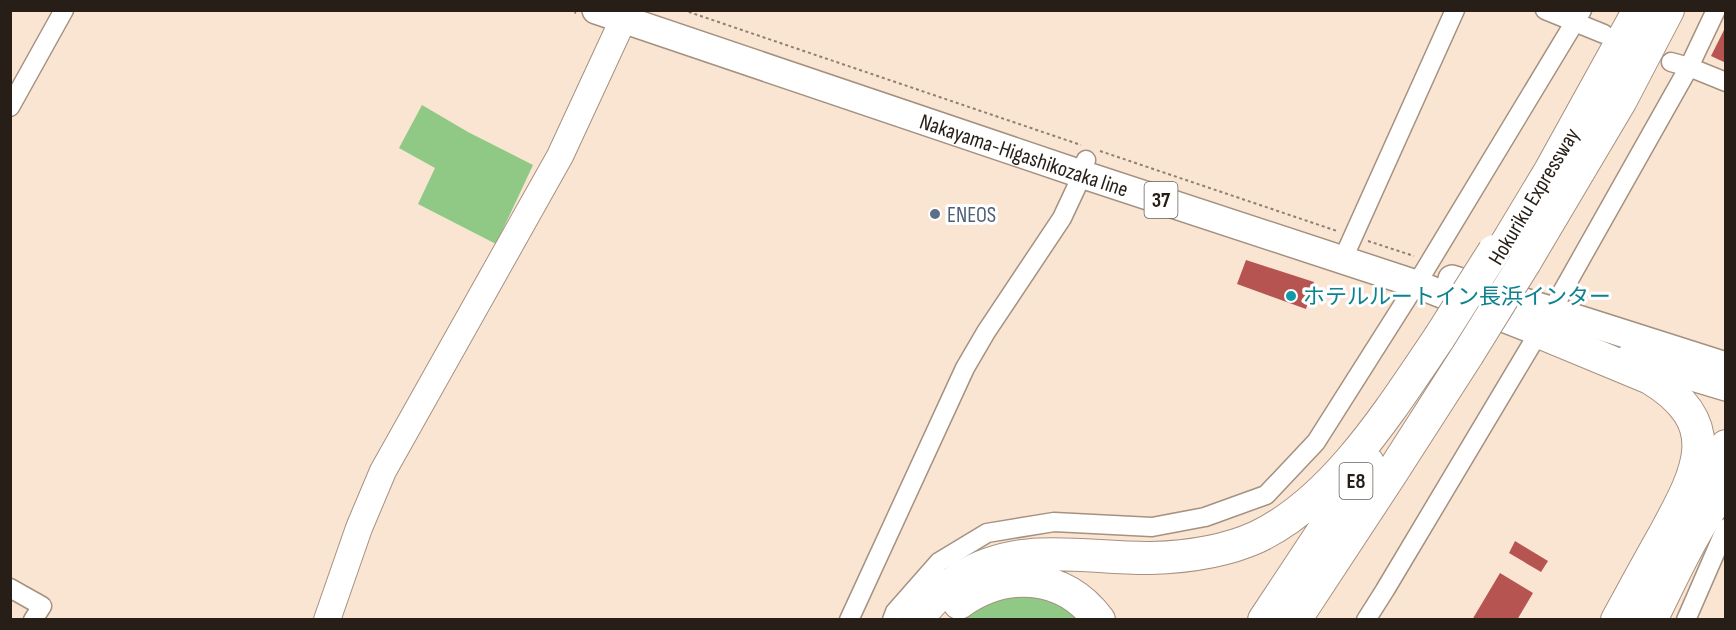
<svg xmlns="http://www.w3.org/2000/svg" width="1736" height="630" font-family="'Sofia Sans Condensed','Noto Sans JP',sans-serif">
<rect width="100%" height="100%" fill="#fae5d2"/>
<path fill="#8fc985" d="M 422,105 L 468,132 L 533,165 L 496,244 L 418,204 L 435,168 L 399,148 Z
M 999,593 L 1058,599 L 1083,620 L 958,620 L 971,607 Z"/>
<path fill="#b65452" d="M 1726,26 L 1726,63 L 1711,56 Z
M 1246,260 L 1314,282 L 1306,309 L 1237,284 Z
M 1515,541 L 1548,561 L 1541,572 L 1509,553 Z
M 1500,573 L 1533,593 L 1517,620 L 1472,620 Z"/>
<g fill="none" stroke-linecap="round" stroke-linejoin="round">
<defs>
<path id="street" d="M 1545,10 L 1604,34
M 1671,62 L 1689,67 L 1726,82
M 10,107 L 64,10
M 1342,261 L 1455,10
M 1552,310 L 1689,67 L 1716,10
M 10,588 L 42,606 L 33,620
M 849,620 L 965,368 L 986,332 L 1062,218 L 1077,186 L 1086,160
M 892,620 L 895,612 L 939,562 L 987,533 L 1054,522 L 1152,527 L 1205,517 L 1266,495 L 1316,442 L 1425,270 L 1582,10
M 1366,620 L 1385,590 L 1539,332
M 1686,620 L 1726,528"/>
<path id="secondary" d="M 327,620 L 359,528 L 383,471 L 560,156 L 623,20"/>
<g id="primary">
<path id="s1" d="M 596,10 L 1081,174 L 1416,284 L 1539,332 L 1558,337"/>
<path d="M 1452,279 L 1726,366"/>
<path d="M 1629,358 L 1726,387"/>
</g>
<path id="highway" d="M 1500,254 L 1550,171 L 1639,10
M 1525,262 L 1621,100 L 1668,10
M 1539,332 L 1650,378 C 1726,424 1698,472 1664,535 C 1648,563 1633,591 1617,620
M 1698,491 L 1726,446
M 959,603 C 1005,570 1063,572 1099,620
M 918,620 C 928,603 944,589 960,578 C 1020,540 1085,559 1151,558 C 1187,557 1224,552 1257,537 C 1335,500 1392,407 1439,338
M 1264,620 L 1368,463
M 1295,620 L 1391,474 L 1468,354
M 1651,620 C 1674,574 1694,527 1726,487"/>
</defs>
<use href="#street" stroke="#a59180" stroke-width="21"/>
<use href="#secondary" stroke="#a59180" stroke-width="28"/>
<use href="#primary" stroke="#a59180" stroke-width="30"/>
<use href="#highway" stroke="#a59180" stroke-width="34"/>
<path stroke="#8d7f72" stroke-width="2" stroke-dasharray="3 3" stroke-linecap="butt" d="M 569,10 L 576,13
M 683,10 L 1081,145
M 1100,151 L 1337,231
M 1368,241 L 1414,256"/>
<use href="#street" stroke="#fff" stroke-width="18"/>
<use href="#secondary" stroke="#fff" stroke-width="26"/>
<use href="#primary" stroke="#fff" stroke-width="27"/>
<use href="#highway" stroke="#fff" stroke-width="32"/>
<defs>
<path id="highway-bridge" d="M 1439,338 L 1494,251
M 1468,354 L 1525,262"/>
</defs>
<use href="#highway-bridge" stroke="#a59180" stroke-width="34" stroke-linecap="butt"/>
<use href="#highway-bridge" stroke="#fff" stroke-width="32"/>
</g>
<circle fill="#5c6f8a" stroke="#fff" stroke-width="2" cx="935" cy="214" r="6"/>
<circle fill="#0f9aa8" stroke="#fff" stroke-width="2" cx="1291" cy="296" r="6"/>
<g text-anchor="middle" stroke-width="6" stroke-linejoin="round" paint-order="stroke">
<g fill="#fff" stroke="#67625d" stroke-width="1.5">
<rect x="1144.5" y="182" width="33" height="36" rx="4.5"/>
<rect x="1339.5" y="463" width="33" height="36" rx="4.5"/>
</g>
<g font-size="21" font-weight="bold" fill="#261e17">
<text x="1161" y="207">37</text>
<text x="1356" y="488">E8</text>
</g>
<g font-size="22" fill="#261e17" stroke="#fff">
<text dy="8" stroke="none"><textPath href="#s1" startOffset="452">Nakayama-Higashikozaka line</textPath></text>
<text transform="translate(1533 196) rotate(-59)" y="8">Hokuriku Expressway</text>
</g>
<g font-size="22" fill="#4e5e75" stroke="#fff" text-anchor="start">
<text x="947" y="222">ENEOS</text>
</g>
<g font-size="22" fill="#0d838f" stroke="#fff" text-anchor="start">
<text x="1303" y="304">ホテルルートイン長浜インター</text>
</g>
</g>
<rect width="1736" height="630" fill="none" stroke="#261e17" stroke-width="24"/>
</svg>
